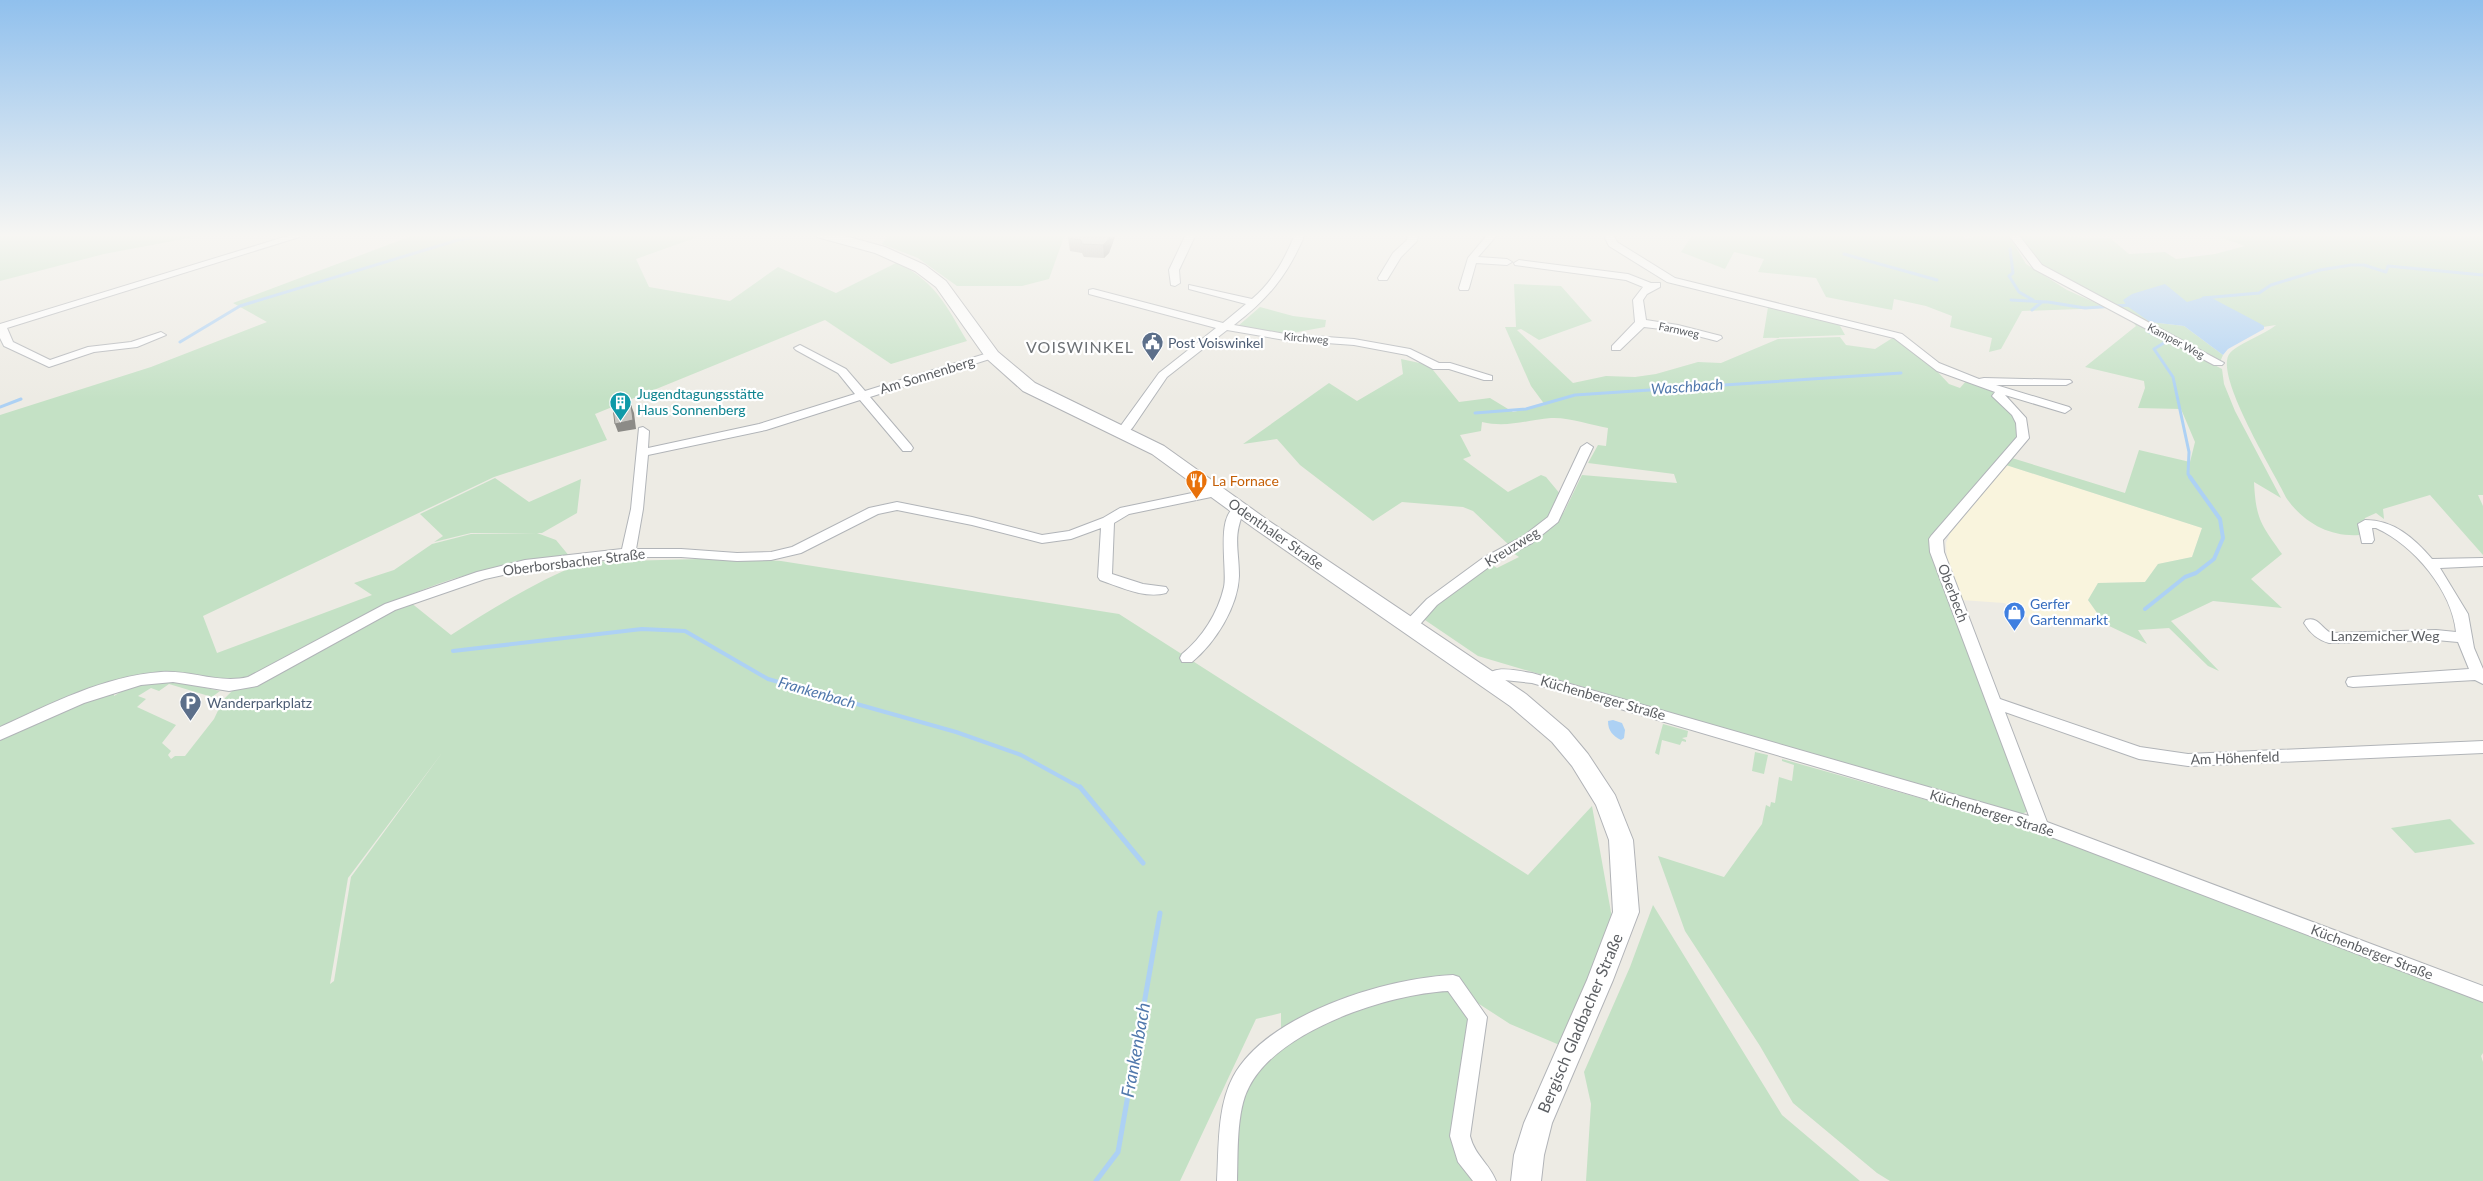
<svg xmlns="http://www.w3.org/2000/svg" width="2483" height="1181" font-family="Lato,sans-serif">
<rect width="100%" height="100%" fill="#edebe4"/>
<path fill="#f9f4dd" d="M 2006,465 L 2202,528 L 2192,557 L 2158,564 L 2145,582 L 2098,583 L 2088,600 L 2101,619 L 2041,626 L 2004,603 L 1961,600 L 1947,562 L 1946,543 L 1950,533 Z"/>
<path fill="#c4e1c5" fill-rule="evenodd" d="M 0,234 L 210,234 L 104,254 L 0,281 Z
M 417,234 L 706,234 L 636,259 L 649,287 L 730,301 L 778,267 L 836,293 L 898,262 C 938,286 944,302 967,341 L 891,364 L 825,320 L 595,414 L 607,440 L 494,477 L 203,616 L 217,653 L 372,595 L 354,583 L 394,570 L 432,544 L 471,534 L 537,533 L 556,540 L 570,557 C 541,562 511,565 483,571 C 401,589 330,636 258,676 L 238,680 L 142,676 L 0,732 L 0,415 L 151,367 L 267,322 L 233,303 Z
M 889,234 L 1065,234 L 1049,279 L 1022,286 L 957,286 L 918,258 L 882,244 Z
M 1693,234 L 1801,234 L 1810,238 L 1818,234 L 1958,234 L 1966,239 L 1984,234 L 2008,234 L 2026,264 L 2067,290 L 2107,308 L 2022,311 L 2001,349 L 1989,352 L 1992,338 L 1950,327 L 1952,316 L 1926,306 L 1894,299 L 1892,310 L 1826,297 L 1816,278 L 1758,272 L 1764,259 L 1734,252 L 1725,269 L 1681,252 Z
M 2016,234 L 2066,234 L 2070,237 L 2110,238 L 2129,254 L 2165,252 L 2176,259 L 2215,254 L 2245,246 L 2211,234 L 2483,234 L 2483,495 L 2478,495 L 2483,506 L 2483,555 L 2430,495 L 2383,509 L 2384,519 L 2376,513 L 2365,518 L 2359,535 C 2330,537 2304,523 2287,499 C 2276,475 2212,373 2230,353 C 2238,344 2265,334 2276,325 L 2263,327 L 2150,322 L 2184,326 L 2223,355 L 2220,362 L 2034,264 Z
M 1514,284 L 1561,286 L 1592,321 L 1539,340 L 1521,329 L 1517,330 L 1573,383 L 1606,376 L 1635,377 L 1656,374 L 1698,362 L 1721,363 L 1778,339 L 1840,337 L 1846,345 L 1875,349 L 1894,337 L 1933,367 L 1949,384 L 1960,388 L 1967,380 L 1995,392 L 2018,421 L 2020,434 L 1934,536 L 2028,811 L 2022,814 L 2014,814 L 1478,656 L 1422,618 L 1433,607 L 1489,563 L 1497,568 L 1519,557 L 1510,551 L 1530,540 L 1536,541 L 1564,512 L 1582,475 L 1677,483 L 1674,474 L 1588,463 L 1598,445 L 1606,446 L 1608,428 C 1591,425 1569,417 1551,418 C 1527,420 1507,428 1482,422 L 1481,431 L 1460,435 L 1471,456 L 1463,459 L 1508,492 L 1541,475 L 1546,477 L 1561,495 L 1551,518 L 1510,546 L 1473,511 L 1463,507 L 1402,502 L 1373,521 L 1300,465 L 1277,439 L 1243,444 L 1329,383 L 1357,401 L 1403,374 L 1401,359 L 1429,365 L 1459,402 L 1490,398 L 1513,412 L 1545,405 L 1531,386 L 1505,327 L 1516,327 Z
M 1260,307 L 1293,316 L 1326,320 L 1325,327 L 1281,335 L 1238,326 Z
M 1768,307 L 1839,324 L 1845,335 L 1763,338 Z
M 2132,321 L 2222,369 L 2224,384 L 2235,411 L 2281,498 L 2254,482 C 2256,520 2261,524 2282,554 L 2251,579 L 2282,608 L 2213,601 L 2171,621 L 2219,671 L 2208,666 L 2169,628 L 2138,630 L 2147,644 L 2105,624 L 2088,600 L 2098,583 L 2145,582 L 2158,564 L 2192,557 L 2202,528 L 2006,465 L 2012,458 L 2125,493 L 2139,450 L 2190,462 L 2195,442 L 2181,409 L 2138,408 L 2145,388 L 2144,381 L 2085,367 L 2136,326 Z
M 495,478 L 529,502 L 581,479 L 577,513 L 542,533 L 471,533 L 434,542 L 443,536 L 420,514 Z
M 739,558 L 781,561 L 1119,614 L 1528,875 L 1592,806 L 1614,929 L 1562,1046 L 1510,1024 L 1439,978 L 1281,1033 L 1281,1013 L 1256,1019 L 1180,1181 L 0,1181 L 0,737 L 114,691 L 114,696 L 134,684 L 178,682 L 220,691 L 212,697 L 169,684 L 159,691 L 151,688 L 138,696 L 146,699 L 137,707 L 176,725 L 162,743 L 171,751 L 168,755 L 171,759 L 175,756 L 185,756 L 214,719 L 223,700 L 233,690 L 248,687 L 410,602 L 451,635 C 493,608 537,581 584,562 ZM 442,753 L 351,877 L 334,981 L 330,984 L 348,878 Z
M 1663,724 L 1688,731 L 1687,737 L 1682,738 L 1686,740 L 1686,742 L 1682,741 L 1680,745 L 1662,740 L 1659,755 L 1655,753 Z
M 1755,752 L 1768,755 L 1764,774 L 1752,771 Z
M 1782,759 L 2029,829 L 2483,997 L 2483,1053 L 2481,1056 L 2483,1062 L 2483,1181 L 1890,1181 L 1877,1173 L 1793,1103 L 1760,1046 L 1685,931 L 1658,856 L 1724,877 L 1762,824 L 1766,805 L 1770,807 L 1771,802 L 1775,803 L 1779,777 L 1792,781 L 1794,765 L 1782,761 Z
M 2450,819 L 2475,844 L 2415,853 L 2391,828 Z
M 1653,905 L 1782,1115 L 1860,1181 L 1586,1181 L 1591,1104 L 1584,1072 L 1630,967 Z
M 1433,982 L 1466,999 L 1478,1017 L 1464,1098 L 1475,1181 L 1227,1181 L 1240,1082 L 1283,1038 Z"/>
<path fill="#add1f4" d="M 2165,284 L 2187,302 L 2208,296 L 2259,323 L 2264,326 L 2264,329 L 2228,349 L 2223,355 L 2184,326 L 2150,322 L 2127,306 L 2123,300 L 2132,294 Z
M 1613,720 L 1622,723 L 1625,730 L 1624,738 L 1621,740 C 1613,736 1608,731 1608,721 Z"/>
<g fill="none" stroke-linecap="round" stroke-linejoin="round">
<path stroke="#add1f4" stroke-width="3" d="M 2010,249 L 2013,273 L 2009,276 L 2019,292 L 2033,300
M 1844,254 L 1937,280
M 2203,298 L 2259,293 L 2271,285 L 2320,270 L 2351,265 L 2364,265 L 2386,272 L 2388,266 L 2483,275
M 2011,300 L 2048,302 L 2085,308 L 2130,305
M 2032,310 L 2042,302
M 2147,331 L 2167,341 L 2154,349 L 2173,377 L 2189,452 L 2188,474 L 2191,478
M 180,342 L 240,306 L 458,240 L 493,234
M 0,407 L 21,399
M 1475,413 L 1526,409 L 1575,395 L 1901,373"/>
<path stroke="#add1f4" stroke-width="4" d="M 2145,609 L 2185,577 L 2196,573 L 2214,559 L 2223,538 L 2220,519 L 2190,477
M 453,651 L 642,629 L 685,631 L 768,679 L 956,732 L 1021,755 L 1081,788"/>
<path stroke="#add1f4" stroke-width="5" d="M 1080,787 L 1143,863
M 1096,1181 L 1118,1152 L 1160,913"/>
<defs>
<path id="minor" d="M 294,234 L 309,234 L 7,328 L 13,342 L 50,360 L 88,347 L 131,342 L 161,332 L 166,335 L 137,347 L 94,352 L 49,367 L 4,346 L 0,338 L 0,324 Z
M 1186,234 L 1196,234 L 1179,270 L 1180,283 L 1175,286 L 1171,285 L 1169,270 Z
M 1295,234 L 1305,234 C 1288,275 1268,299 1234,325 L 1285,334 L 1354,339 L 1410,349 L 1439,363 L 1450,363 L 1492,376 L 1492,380 L 1484,380 L 1449,369 L 1433,369 L 1407,355 L 1354,345 L 1285,340 L 1227,330 L 1167,377 L 1133,427 L 1127,434 L 1119,434 L 1117,431 L 1159,373 L 1216,328 L 1089,294 L 1089,290 L 1093,289 L 1223,323 L 1246,304 L 1189,289 L 1189,285 L 1252,299 C 1273,281 1285,259 1295,234 Z
M 1408,234 L 1418,234 L 1417,241 L 1401,257 L 1387,280 L 1379,280 L 1378,278 L 1393,253 L 1407,240 Z
M 1488,234 L 1498,234 L 1478,257 L 1507,259 L 1512,262 L 1507,265 L 1476,263 L 1469,288 L 1468,290 L 1460,290 L 1459,288 L 1468,258 Z
M 1603,234 L 1613,234 L 1617,242 L 1675,278 L 1902,334 L 1939,363 L 1979,379 L 1984,378 L 2070,380 L 2072,382 L 2066,385 L 1996,385 L 2069,407 L 2071,409 L 2065,413 L 2005,395 L 2026,418 L 2029,438 L 1943,540 L 1944,552 L 2000,699 L 2140,747 L 2188,754 L 2483,741 L 2483,753 L 2188,766 L 2139,759 L 2005,712 L 2047,822 L 2483,986 L 2483,1002 L 2038,832 L 1532,683 L 1504,680 L 1490,685 L 1485,684 L 1483,680 C 1492,663 1517,671 1532,673 L 2029,816 L 1930,552 L 1929,539 L 1931,536 L 2017,437 L 2016,423 L 2012,415 L 1992,396 L 1995,392 L 1937,371 L 1894,338 L 1667,282 L 1609,246 Z
M 2008,234 L 2018,234 L 2042,265 L 2224,363 L 2222,365 L 2214,365 L 2034,269 Z
M 1519,260 L 1628,274 L 1651,283 L 1660,283 L 1660,287 L 1647,294 L 1643,300 L 1646,320 L 1678,325 L 1721,336 L 1722,338 L 1717,341 L 1678,331 L 1644,327 L 1620,350 L 1612,350 L 1612,346 L 1635,322 L 1633,300 L 1643,287 L 1626,280 L 1515,265 L 1514,263 Z
M 800,345 L 846,369 L 865,391 L 988,353 L 992,352 L 998,355 L 996,357 L 870,397 L 911,445 L 913,448 L 911,451 L 903,451 L 860,400 L 766,430 L 648,455 L 643,509 L 636,549 L 681,549 L 737,553 L 771,552 L 792,547 L 869,508 L 897,502 L 972,517 L 1042,535 L 1069,531 L 1103,518 L 1120,508 L 1216,488 L 1222,492 L 1216,496 L 1129,514 L 1114,523 L 1112,574 L 1143,584 L 1166,587 L 1168,590 L 1166,593 C 1145,599 1120,587 1100,580 L 1098,577 L 1101,528 L 1071,539 L 1042,543 L 972,525 L 897,510 L 878,514 L 801,553 L 771,560 L 737,561 L 681,557 L 628,557 L 525,570 L 485,579 L 395,610 L 257,686 L 229,691 L 173,682 L 141,685 L 84,703 L 0,740 L 0,727 C 51,704 104,676 161,672 C 191,670 219,684 248,677 L 385,604 L 477,572 L 525,560 L 622,549 L 631,509 L 639,428 L 643,427 L 649,431 L 648,448 L 759,424 L 855,394 L 838,373 L 796,350 L 794,348 Z
M 1587,443 L 1593,447 L 1558,522 L 1532,543 L 1493,564 L 1437,605 L 1415,630 L 1405,630 L 1403,626 L 1405,622 L 1427,599 L 1483,558 L 1522,537 L 1548,517 L 1581,447 Z
M 1239,505 L 1245,509 C 1232,536 1239,549 1239,576 C 1238,607 1215,643 1192,662 L 1182,662 L 1180,658 L 1182,654 C 1202,638 1218,613 1224,587 C 1228,569 1214,512 1239,505 Z
M 2365,520 C 2394,520 2414,538 2432,559 L 2483,558 L 2483,566 L 2440,568 L 2468,614 L 2474,648 L 2483,669 L 2483,684 L 2475,680 L 2353,687 L 2348,686 L 2346,682 L 2348,678 L 2353,677 L 2469,669 L 2458,642 L 2436,640 L 2329,643 C 2318,640 2310,633 2304,623 L 2306,620 C 2318,616 2321,628 2331,633 L 2436,630 L 2456,632 C 2452,591 2414,545 2376,528 L 2372,528 L 2374,540 L 2372,543 L 2362,543 L 2358,524 Z
M 1453,975 L 1459,977 L 1487,1017 L 1470,1136 C 1475,1156 1489,1163 1496,1181 L 1473,1181 L 1458,1162 L 1450,1136 L 1468,1019 L 1448,991 C 1388,994 1278,1030 1249,1087 C 1236,1111 1238,1154 1237,1181 L 1217,1181 C 1219,1148 1217,1107 1233,1077 C 1267,1014 1386,978 1453,975 Z"/>
<path id="secondary" d="M 815,234 L 838,234 L 885,247 L 925,265 L 946,281 L 998,352 L 1035,383 L 1164,446 L 1269,521 L 1526,694 L 1568,730 L 1588,754 L 1615,795 L 1633,840 L 1639,912 L 1613,980 L 1552,1123 L 1544,1155 L 1541,1181 L 1511,1181 L 1514,1155 L 1524,1123 L 1587,980 L 1613,912 L 1609,840 L 1596,805 L 1572,766 L 1552,742 L 1510,706 L 1255,529 L 1152,454 L 1023,391 L 986,358 L 936,287 L 915,271 L 875,253 L 817,237 Z"/>
</defs>
<use href="#minor" stroke="#b1b4b8" stroke-width="2"/>
<use href="#secondary" stroke="#b1b3b7" stroke-width="2"/>
<use href="#minor" fill="#fff" fill-rule="evenodd"/>
<use href="#secondary" fill="#fff" fill-rule="evenodd"/>
</g>
<path fill="#acaaa6" d="M 1116,234 L 1109,253 L 1104,258 L 1084,257 L 1082,253 L 1070,251 L 1068,238 Z"/>
<path fill="#8c8b87" d="M 1111,234 L 1116,234 L 1109,253 L 1104,258 L 1103,245 Z
M 631,405 L 634,413 L 636,429 L 618,432 L 615,424 Z"/>
<path fill="#c8c6c1" stroke="#8c8b87" d="M 1070,234 L 1111,234 L 1108,240 L 1103,245 L 1082,244 L 1081,240 L 1068,238 Z
M 631,405 L 633,420 L 615,424 L 613,408 Z"/>
<linearGradient id="sky" x2="0" y2="1"><stop stop-color="#90c0ed"/><stop offset="0.59" stop-color="#f7f6f3"/><stop offset="1" stop-color="#f7f6f3" stop-opacity="0"/></linearGradient>
<rect width="2483" height="399" fill="url(#sky)"/>
<defs>
<symbol id="civic-pin" viewBox="-11 -11 22 30"><path d="M0 17L-7.5 6A9.5 9.5 0 1 1 7.5 6Z" fill="#5c6f8a" stroke="#fff"/><path d="M-.6-6.5H3V-4.5H.6V-3L4-1V1h2V6H-6V1h2V-1L-.6-3ZM-1.2 2.5V6h2.4V2.5Z" fill="#fff"/></symbol>
<symbol id="building-pin" viewBox="-11 -11 22 30"><path d="M0 17L-7.5 6A9.5 9.5 0 1 1 7.5 6Z" fill="#0f9aa8" stroke="#fff"/><path d="M-4-6H4V6H1V3H-1V6H-4ZM-2.5-4.3h1.7v1.8h-1.7ZM.8-4.3h1.7v1.8H.8ZM-2.5-1h1.7V.8h-1.7ZM.8-1h1.7V.8H.8Z" fill="#fff"/></symbol>
<symbol id="restaurant-pin" viewBox="-11 -11 22 30"><path d="M0 17L-7.5 6A9.5 9.5 0 1 1 7.5 6Z" fill="#e8710a" stroke="#fff"/><path d="M-5-6h1v4h1v-4h1v4h1v-4h1v5L-1.5 .5V6h-2V.5L-5-1ZM5-6V6H3V1.5H1.5Q1.5-4 5-6Z" fill="#fff"/></symbol>
<symbol id="shop-pin" viewBox="-11 -11 22 30"><path d="M0 17L-7.5 6A9.5 9.5 0 1 1 7.5 6Z" fill="#3f7fe0" stroke="#fff"/><path d="M-5-2.5h2.3a2.7 3.5 0 0 1 5.4 0H5L5.5 6h-11ZM-1.5-2.5h3a1.5 2.3 0 0 0-3 0Z" fill="#fff"/></symbol>
<symbol id="parking-pin" viewBox="-11 -11 22 30"><path d="M0 17L-7.5 6A9.5 9.5 0 1 1 7.5 6Z" fill="#5c6f8a" stroke="#fff"/><path d="M-3.5-5.5H1a3.5 3.5 0 0 1 0 7H-1V5.5H-3.5ZM-1-3.4V-.6H.8a1.4 1.4 0 0 0 0-2.8Z" fill="#fff"/></symbol>
</defs>
<g fill-rule="evenodd">
<use href="#civic-pin" x="1140" y="330" width="25" height="34"/>
<use href="#building-pin" x="608" y="390" width="25" height="34"/>
<use href="#restaurant-pin" x="1184" y="468" width="25" height="34"/>
<use href="#shop-pin" x="2002" y="600" width="25" height="34"/>
<use href="#parking-pin" x="178" y="690" width="25" height="34"/>
</g>
<g text-anchor="middle" stroke-width="4.5" stroke-linejoin="round" paint-order="stroke">
<g font-size="11" fill="#5c5f63" stroke="#fff">
<text transform="translate(1679 330) rotate(12)" y="4">Farnweg</text>
<text transform="translate(1306 338) rotate(5)" y="4">Kirchweg</text>
<text transform="translate(2176 341) rotate(28)" y="4">Kamper Weg</text>
</g>
<g font-size="14" fill="#4e5e75" stroke="#fff" text-anchor="start">
<text x="1168" y="348">Post Voiswinkel</text>
<text x="207" y="708">Wanderparkplatz</text>
</g>
<g font-size="14" fill="#5c5f63" stroke="#fff">
<text transform="translate(927 375) rotate(-17)" y="5">Am Sonnenberg</text>
<text transform="translate(1276 534) rotate(35)" y="5">Odenthaler Straße</text>
<text transform="translate(1512 547) rotate(-32)" y="5">Kreuzweg</text>
<text transform="translate(574 562) rotate(-7)" y="5">Oberborsbacher Straße</text>
<text transform="translate(1953 593) rotate(69)" y="5">Oberbech</text>
<text x="2385" y="641">Lanzemicher Weg</text>
<text transform="translate(1603 698) rotate(16)" y="5">Küchenberger Straße</text>
<text transform="translate(2235 758) rotate(-2)" y="5">Am Höhenfeld</text>
<text transform="translate(1992 813) rotate(17)" y="5">Küchenberger Straße</text>
<text transform="translate(2372 952) rotate(21)" y="5">Küchenberger Straße</text>
</g>
<g font-size="14" fill="#0d838f" stroke="#fff" text-anchor="start">
<text x="637" y="399">Jugendtagungsstätte<tspan x="637" dy="16">Haus Sonnenberg</tspan></text>
</g>
<g font-size="14" fill="#c56008" stroke="#fff" text-anchor="start">
<text x="1212" y="486">La Fornace</text>
</g>
<g font-size="14" fill="#366cbe" stroke="#fff" text-anchor="start">
<text x="2030" y="609">Gerfer<tspan x="2030" dy="16">Gartenmarkt</tspan></text>
</g>
<g font-size="15" font-style="italic" fill="#5078ac" stroke="#fff">
<text transform="translate(1687 387) rotate(-4)" y="5">Waschbach</text>
<text transform="translate(817 693) rotate(16)" y="5">Frankenbach</text>
</g>
<g font-size="16" letter-spacing="1" fill="#6d7175" stroke="#fff">
<text x="1080" y="353">VOISWINKEL</text>
</g>
<g font-size="16" fill="#5c5f63" stroke="#fff">
<text transform="translate(1580 1023) rotate(-67)" y="6">Bergisch Gladbacher Straße</text>
</g>
<g font-size="18" font-style="italic" fill="#5078ac" stroke="#fff">
<text transform="translate(1136 1050) rotate(-80)" y="6">Frankenbach</text>
</g>
</g>
</svg>
